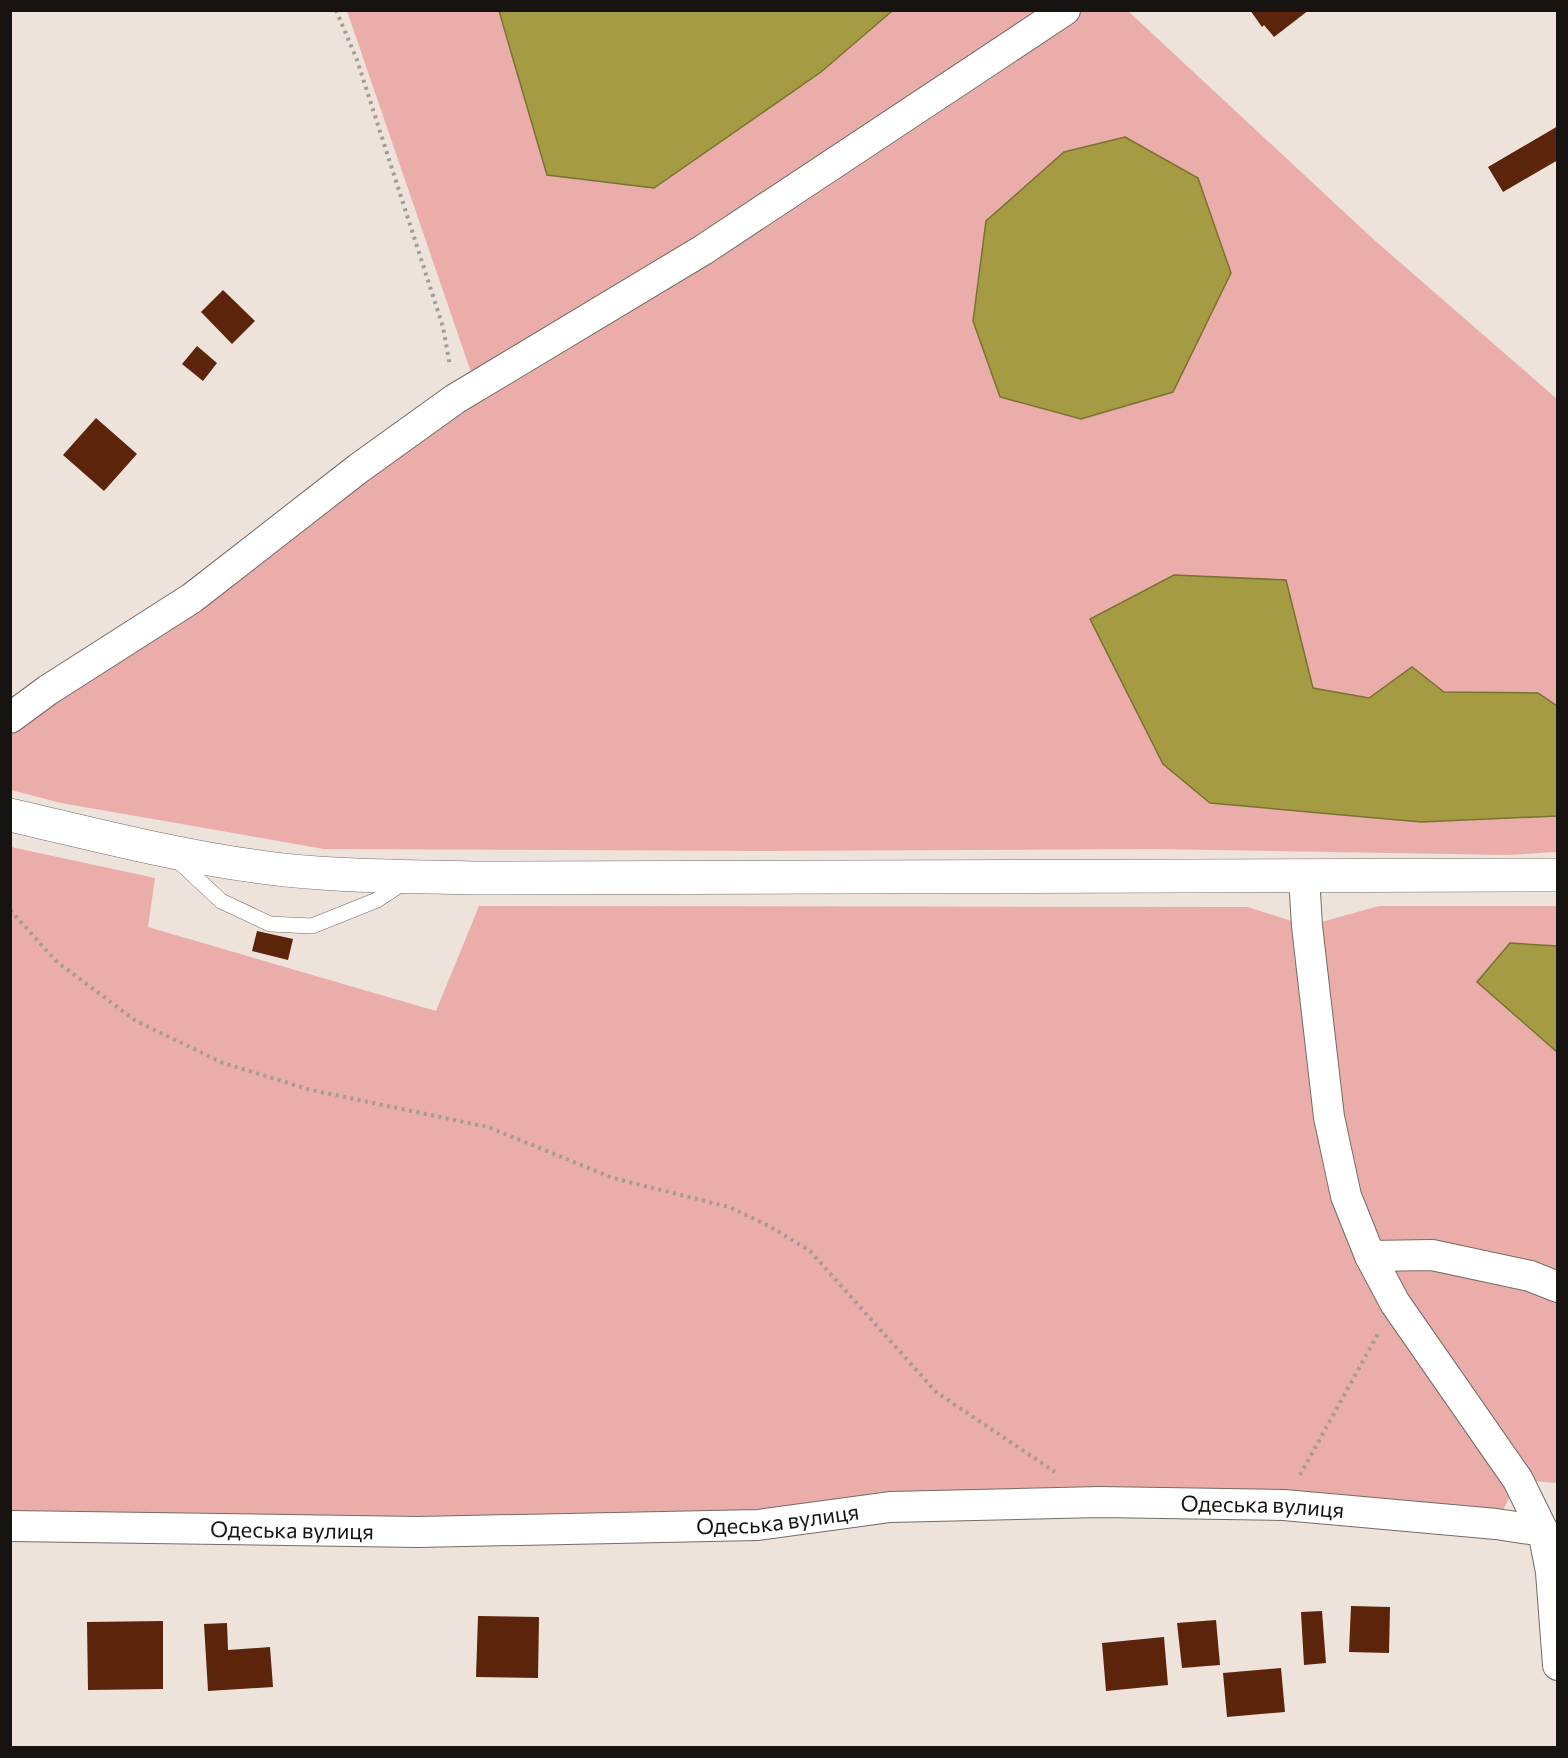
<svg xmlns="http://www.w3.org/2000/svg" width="1568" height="1758" font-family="Commissioner,sans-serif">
<rect width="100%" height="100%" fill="#ede3da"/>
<path fill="#ebadaa" d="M 347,11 L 499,11 L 547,175 L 821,72 L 892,11 L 1128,11 L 1372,238 L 1557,399 L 1557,852 L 1508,855 L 1155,849 L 761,851 L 324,849 L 61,803 L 11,790 L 10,718 L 474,381 Z
M 11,847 L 155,878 L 148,927 L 436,1011 L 479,906 L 1248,907 L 1307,926 L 1379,906 L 1557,906 L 1557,946 L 1510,943 L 1478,982 L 1558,1052 L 1557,1483 L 1518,1480 L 1496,1524 L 890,1507 L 11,1526 Z"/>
<path fill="#a49b42" stroke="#7a7233" stroke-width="1.5" d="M 499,11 L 499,10 L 892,11 L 821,72 L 654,188 L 547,175 Z
M 1125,137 L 1198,178 L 1231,273 L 1173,392 L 1081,419 L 1000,397 L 973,321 L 986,221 L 1064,152 Z
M 1174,575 L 1286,580 L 1313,688 L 1369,698 L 1412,667 L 1444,692 L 1538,693 L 1557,706 L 1557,816 L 1421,822 L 1210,803 L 1163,764 L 1090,619 Z
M 1510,943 L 1557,946 L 1557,1052 L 1477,982 Z"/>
<path fill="#5c240b" d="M 1250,10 L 1309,10 L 1274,37 L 1264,25 L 1262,27 Z
M 1558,126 L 1558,160 L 1503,192 L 1488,167 Z
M 223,290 L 255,321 L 232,344 L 201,312 Z
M 197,346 L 217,363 L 203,381 L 182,364 Z
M 96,418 L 137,454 L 104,491 L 63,455 Z
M 257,931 L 293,939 L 288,960 L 252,951 Z
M 1351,1606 L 1390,1607 L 1389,1653 L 1349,1652 Z
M 1322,1611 L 1326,1663 L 1304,1665 L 1301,1612 Z
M 478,1616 L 539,1617 L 538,1678 L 476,1677 Z
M 1216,1620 L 1220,1665 L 1182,1668 L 1177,1623 Z
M 163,1621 L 163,1689 L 88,1690 L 87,1622 Z
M 227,1623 L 228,1650 L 270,1647 L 273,1687 L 208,1691 L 204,1624 Z
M 1164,1637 L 1168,1685 L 1106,1691 L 1102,1643 Z
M 1281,1668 L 1285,1712 L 1227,1717 L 1223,1673 Z"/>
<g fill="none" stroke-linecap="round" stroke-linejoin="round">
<defs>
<path id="lane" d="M 175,858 L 221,901 L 270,924 L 312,926 L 377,900 L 406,881"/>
<g id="street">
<path d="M 10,718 L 48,690 L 192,598 L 359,468 L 455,399 L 703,250 L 1065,10"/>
<path d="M 1304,876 L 1307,926 L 1329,1117 L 1346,1196 L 1370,1256 L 1395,1303 L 1518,1480 L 1543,1531 L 1551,1572 L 1558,1665"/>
<path d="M 1370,1256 L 1432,1255 L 1530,1276 L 1558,1287"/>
<path id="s1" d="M 10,1526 L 418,1532 L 758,1525 L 890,1507 L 1100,1502 L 1284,1505 L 1496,1524 L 1543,1531"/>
</g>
<path id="secondary" d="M 10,815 C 93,834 176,856 260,867 C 331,877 402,876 474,878 L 1558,875"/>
</defs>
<use href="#lane" stroke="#746b63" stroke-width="16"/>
<use href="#street" stroke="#746b63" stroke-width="32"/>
<use href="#secondary" stroke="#746b63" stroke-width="34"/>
<path stroke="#a49c95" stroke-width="4" stroke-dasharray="3 4.5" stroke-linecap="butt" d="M 336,10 L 357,60 L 443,327 L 450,366
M 10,910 L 56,961 L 136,1021 L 223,1063 L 311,1090 L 488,1127 L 613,1178 L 729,1207 L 771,1227 L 810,1251 L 936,1392 L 1055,1472
M 1300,1475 L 1379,1332"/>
<use href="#lane" stroke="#fff" stroke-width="15"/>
<use href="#street" stroke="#fff" stroke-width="30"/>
<use href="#secondary" stroke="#fff" stroke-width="33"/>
</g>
<g text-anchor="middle" stroke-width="6" stroke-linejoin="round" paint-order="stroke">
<g font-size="22" fill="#171310" stroke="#ede3da">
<text dy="8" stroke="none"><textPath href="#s1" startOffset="1254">Одеська вулиця</textPath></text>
<text dy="8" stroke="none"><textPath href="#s1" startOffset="768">Одеська вулиця</textPath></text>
<text dy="8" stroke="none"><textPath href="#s1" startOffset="282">Одеська вулиця</textPath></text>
</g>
</g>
<rect width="1568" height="1758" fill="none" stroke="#171310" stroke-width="24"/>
</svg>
